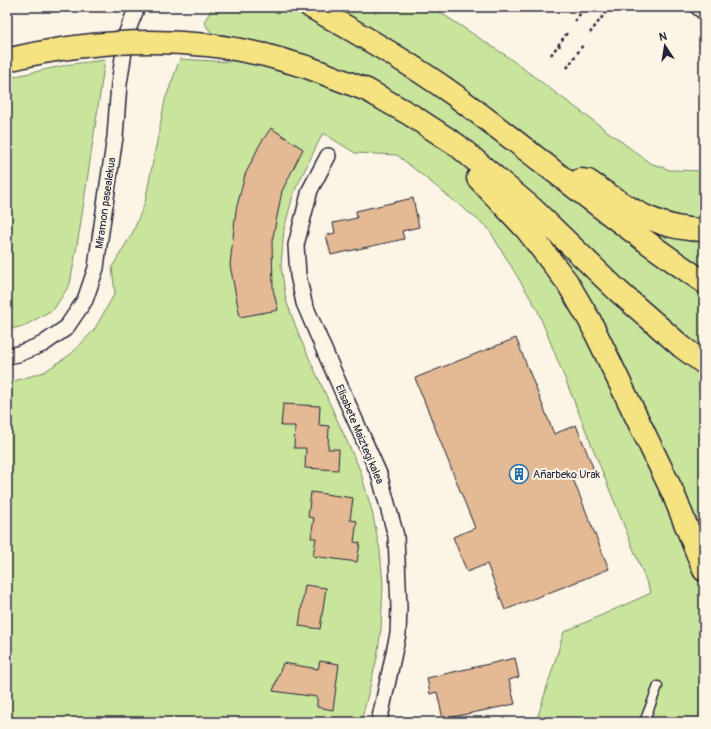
<svg xmlns="http://www.w3.org/2000/svg" width="711" height="729" font-family="Pangolin,sans-serif">
<rect width="100%" height="100%" fill="#fcf5e5"/>
<filter id="ink" filterUnits="userSpaceOnUse"><feTurbulence type="fractalNoise" baseFrequency=".025" numOctaves="2"/><feDisplacementMap in="SourceGraphic" scale="8" xChannelSelector="R" yChannelSelector="G"/><feConvolveMatrix kernelMatrix="1 2 1 2 8 2 1 2 1" color-interpolation-filters="sRGB"/></filter>
<g filter="url(#ink)">
<path fill="#c9e59c" stroke="#76846c" d="M 213,7 L 432,7 L 505,55 L 650,163 L 670,170 L 704,171 L 704,722 L 536,722 L 564,632 L 651,593 L 537,309 L 488,228 L 397,155 L 355,153 L 323,133 L 294,192 L 284,229 L 281,266 L 286,300 L 300,338 L 360,470 L 372,511 L 380,550 L 383,585 L 381,629 L 377,658 L 361,722 L 7,722 L 7,381 L 14,381 L 44,372 L 71,354 L 94,330 L 115,293 L 112,267 L 133,232 L 145,202 L 165,100 L 180,59 L 230,62 L 204,22 Z
M 105,60 L 80,228 L 70,284 L 54,309 L 24,326 L 7,330 L 7,78 L 71,64 Z"/>
<path fill="#e3ba93" stroke="#22223b" d="M 271,128 L 303,149 L 282,191 L 272,242 L 273,289 L 278,310 L 240,317 L 230,265 L 236,210 L 245,175 L 260,144 Z
M 413,198 L 419,227 L 402,231 L 404,239 L 331,255 L 326,235 L 335,233 L 333,223 L 357,218 L 356,211 Z
M 516,338 L 554,434 L 576,425 L 594,470 L 573,479 L 609,569 L 505,610 L 487,564 L 467,572 L 453,537 L 475,528 L 415,378 Z
M 283,404 L 320,406 L 319,425 L 329,426 L 328,449 L 339,449 L 338,470 L 305,468 L 306,448 L 294,448 L 295,426 L 281,426 Z
M 311,492 L 353,498 L 350,520 L 357,521 L 354,542 L 360,543 L 357,562 L 313,556 L 316,538 L 311,538 L 314,518 L 308,517 Z
M 305,585 L 326,588 L 320,629 L 299,626 Z
M 515,658 L 519,677 L 509,680 L 515,704 L 443,719 L 437,692 L 430,694 L 427,678 Z
M 320,661 L 339,664 L 333,710 L 317,707 L 317,697 L 273,691 L 283,663 L 318,669 Z"/>
<g fill="none" stroke-linecap="round" stroke-linejoin="round">
<defs>
<path id="lane" d="M 644,722 L 658,686"/>
<path id="street" d="M 698,7 L 704,12
M 328,156 L 310,190 L 296,245 L 298,275 L 304,303 L 328,359 L 379,474 L 396,536 L 399,608 L 398,634 L 379,722
M 7,356 L 18,354 L 43,344 L 66,328 L 85,300 L 96,268 L 98,252 L 115,137 L 119,84 L 127,32 L 137,7"/>
<path id="highway" d="M 311,7 C 360,34 408,62 453,94 C 537,156 617,224 704,282
M 265,55 L 307,67 L 367,90 L 411,115 L 457,145 L 533,209 L 618,291 L 682,347 L 704,363
M 478,178 L 527,230 L 567,282 L 590,321 L 673,493 L 704,570
M 580,180 L 588,181 C 626,206 656,230 704,230"/>
</defs>
<use href="#lane" stroke="#22223b" stroke-width="11"/>
<use href="#street" stroke="#22223b" stroke-width="18"/>
<use href="#highway" stroke="#22223b" stroke-width="25"/>
<path stroke="#22223b" stroke-width="2.5" stroke-dasharray="3 3" stroke-linecap="butt" d="M 583,10 L 587,12
M 575,21 L 585,7
M 590,33 L 609,8
M 558,45 L 563,48
M 551,55 L 567,33
M 567,68 L 583,45"/>
<use href="#lane" stroke="#fcf5e5" stroke-width="8"/>
<use href="#street" stroke="#fcf5e5" stroke-width="15"/>
<use href="#highway" stroke="#f5e382" stroke-width="22"/>
<defs>
<path id="highway-bridge" d="M 7,60 C 72,44 140,38 207,45 C 227,47 246,51 265,55"/>
</defs>
<use href="#highway-bridge" stroke="#22223b" stroke-width="25" stroke-linecap="butt"/>
<use href="#highway-bridge" stroke="#f5e382" stroke-width="22"/>
</g>
</g>
<defs>
<symbol id="building-ring" viewBox="-11 -11 22 22"><circle r="9.5" fill="#fcf5e5" stroke="#1f6fb2" stroke-width="1.5"/><path d="M-4-6H4V6H1V3H-1V6H-4ZM-2.5-4.3h1.7v1.8h-1.7ZM.8-4.3h1.7v1.8H.8ZM-2.5-1h1.7V.8h-1.7ZM.8-1h1.7V.8H.8Z" fill="#1f6fb2"/></symbol>
</defs>
<g fill-rule="evenodd">
<use href="#building-ring" x="508" y="463" width="22" height="22"/>
</g>
<g text-anchor="middle" stroke-width="4" stroke-linejoin="round" paint-order="stroke">
<g font-size="11" fill="#22223b" stroke="#fcf5e5">
<text transform="translate(105 203) rotate(-82)" y="4">Miramon pasealekua</text>
<text transform="translate(360 434) rotate(67)" y="4">Elisabete Maiztegi kalea</text>
</g>
<g font-size="11" fill="#22223b" stroke="#fcf5e5" text-anchor="start">
<text x="533" y="478">Añarbeko Urak</text>
</g>
</g>
<rect width="711" height="729" fill="none" stroke="#fcf5e5" stroke-width="24"/>
<rect x="12" y="12" width="687" height="705" fill="none" stroke="#22223b" stroke-width="1.5" filter="url(#ink)"/>
<g transform="translate(665 46) rotate(348)" stroke="#fcf5e5" stroke-width="3" paint-order="stroke">
<path d="M0-3L7 15L0 10L-7 15Z" fill="#22223b"/>
<text y="-6" font-size="11" font-weight="bold" text-anchor="middle" fill="#22223b">N</text>
</g>
</svg>
